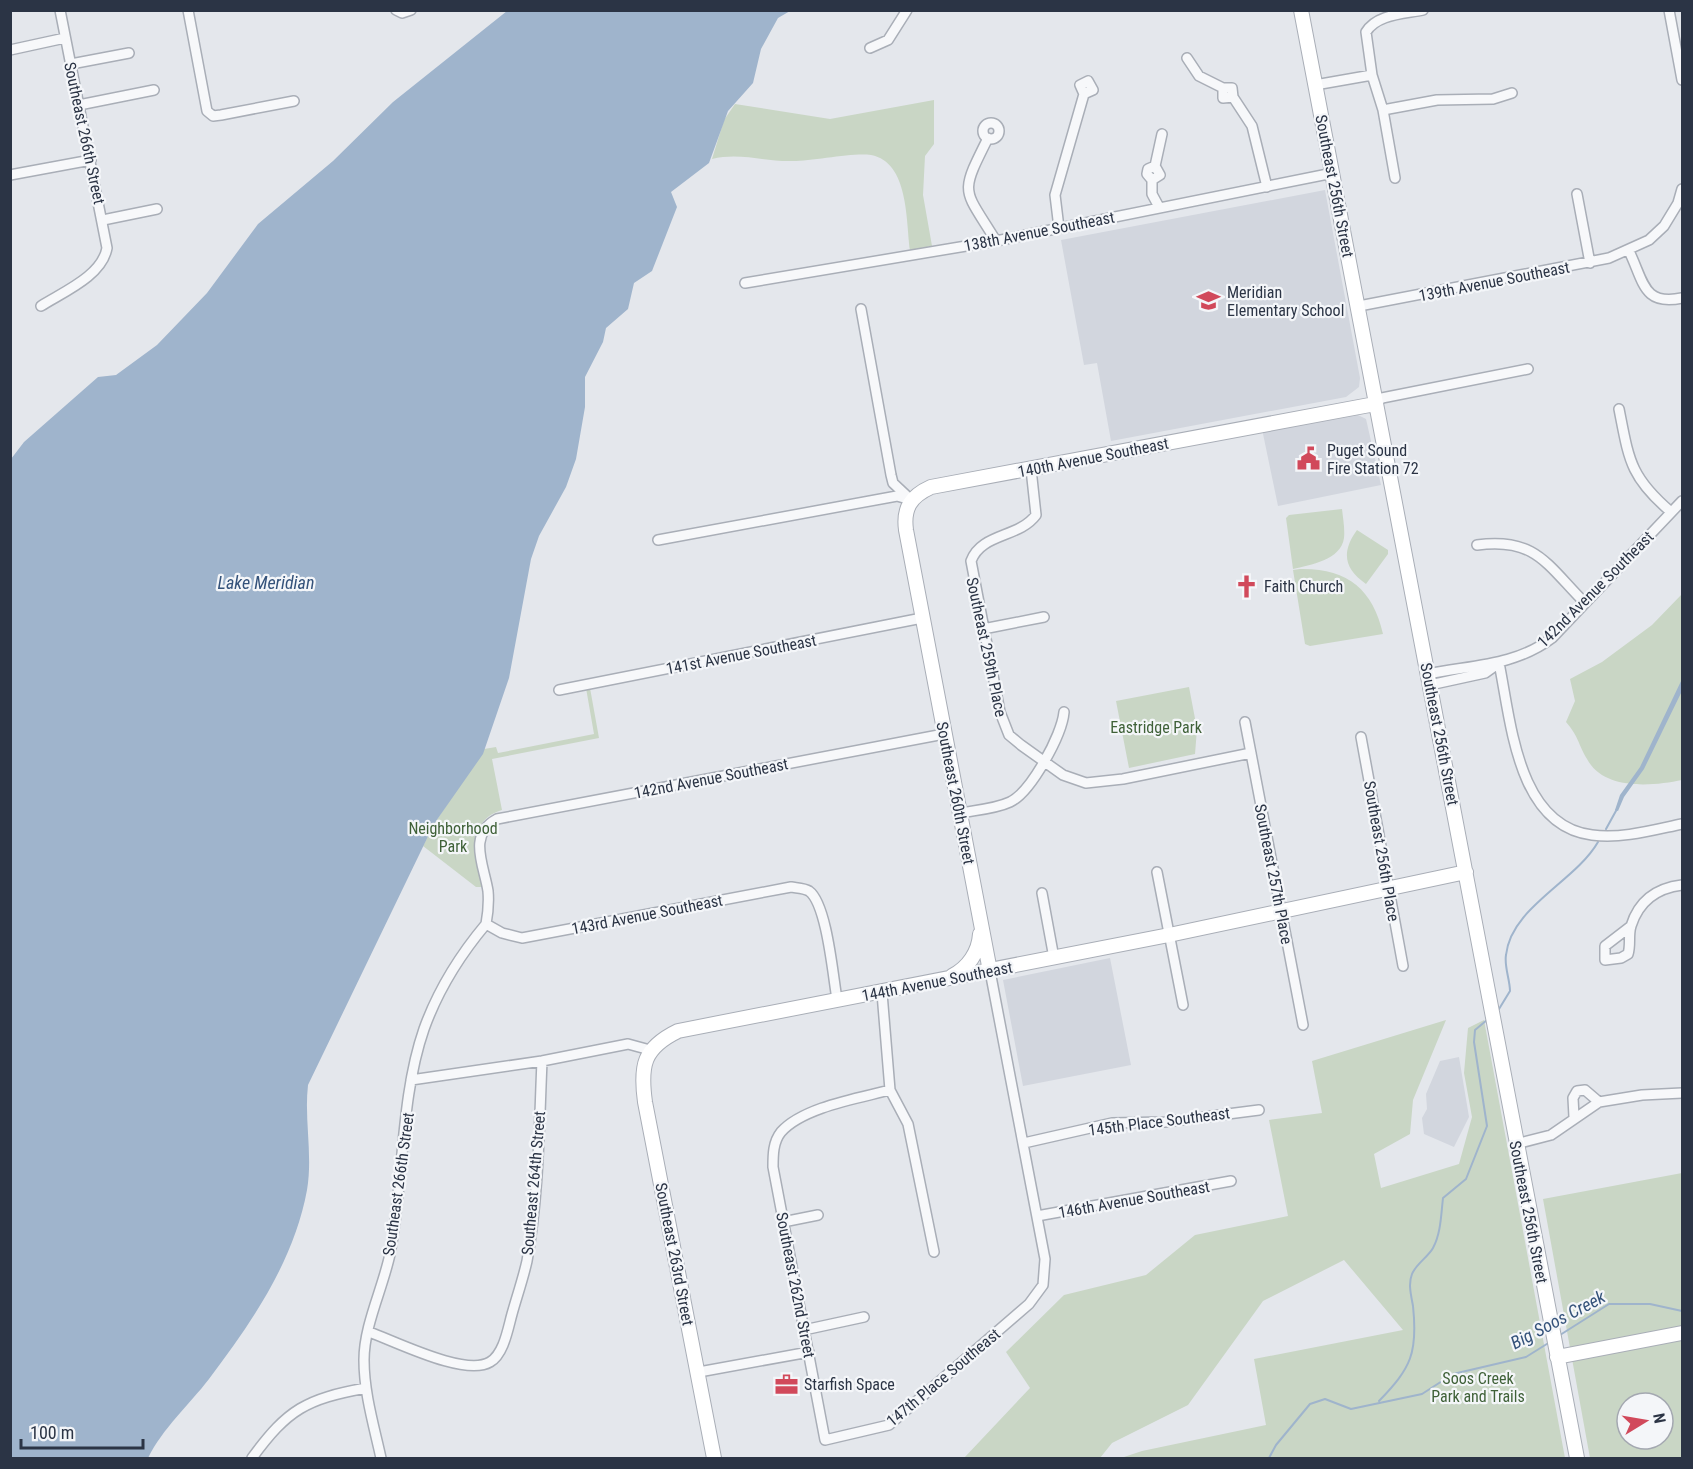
<svg xmlns="http://www.w3.org/2000/svg" width="1693" height="1469" font-family="'Roboto Condensed',sans-serif">
<rect width="100%" height="100%" fill="#e4e7ec"/>
<path fill="#d2d6de" d="M 1325,190 L 1360,378 L 1359,387 L 1346,397 L 1111,441 L 1097,363 L 1084,365 L 1061,240 Z
M 1356,414 L 1366,419 L 1381,485 L 1278,506 L 1262,429 Z
M 1110,958 L 1131,1065 L 1023,1086 L 1003,980 Z
M 1459,1057 L 1469,1117 L 1454,1147 L 1424,1134 L 1422,1118 L 1427,1109 L 1426,1094 L 1440,1061 Z"/>
<path fill="#c9d6c5" fill-rule="evenodd" d="M 934,100 L 934,144 L 925,156 L 923,195 L 932,246 L 910,250 C 906,221 909,162 871,155 C 855,152 812,161 793,161 C 765,162 740,152 712,159 L 724,120 L 735,104 L 830,119 Z
M 1342,509 C 1343,518 1345,529 1344,538 C 1341,560 1310,565 1293,569 L 1286,518 L 1289,515 Z
M 1357,530 L 1388,550 L 1388,554 L 1366,584 C 1344,569 1341,552 1357,530 Z
M 1300,569 C 1347,568 1373,589 1383,634 L 1310,646 L 1305,644 L 1293,570 Z
M 1682,594 L 1682,780 C 1653,786 1604,791 1587,759 C 1578,744 1579,737 1566,722 L 1575,701 L 1570,679 L 1602,662 L 1652,625 Z
M 1189,687 L 1197,729 L 1195,754 L 1129,768 L 1116,701 Z
M 586,688 L 590,688 L 599,738 L 492,759 L 502,810 C 465,821 476,859 482,887 L 476,887 L 423,846 L 434,824 L 484,749 L 496,747 L 498,753 L 594,734 Z
M 1446,1020 L 1413,1100 L 1410,1134 L 1374,1154 L 1381,1188 L 1459,1164 L 1472,1117 L 1464,1073 L 1468,1028 L 1484,1020 L 1565,1458 L 1121,1458 L 1142,1451 L 1266,1425 L 1254,1359 L 1403,1330 L 1344,1260 L 1263,1301 L 1188,1405 L 1112,1443 L 1100,1458 L 964,1458 L 1030,1388 L 1006,1352 L 1064,1295 L 1146,1275 L 1195,1235 L 1288,1216 L 1269,1120 L 1322,1113 L 1312,1061 Z
M 1682,1173 L 1682,1458 L 1590,1458 L 1543,1199 ZM 1627,1403 L 1663,1403 L 1663,1439 L 1627,1439 Z"/>
<path fill="#9fb4cc" d="M 507,11 L 790,11 L 778,18 L 761,49 L 753,83 L 728,111 L 709,163 L 671,192 L 677,207 L 652,271 L 634,283 L 628,309 L 606,328 L 603,342 L 585,377 L 585,407 L 576,459 L 566,487 L 539,536 L 531,559 L 509,678 L 483,754 L 434,824 L 308,1085 C 304,1120 313,1154 307,1190 C 294,1261 252,1322 209,1379 C 189,1405 163,1428 148,1458 L 11,1458 L 11,459 L 24,442 L 98,377 L 116,375 L 157,345 L 207,293 L 258,224 L 333,161 L 393,102 Z
M 1682,679 L 1682,691 L 1644,769 L 1624,797 L 1618,811 L 1615,810 L 1620,795 L 1640,767 Z"/>
<g fill="none" stroke-linecap="round" stroke-linejoin="round">
<path stroke="#9fb4cc" stroke-width="2" d="M 1606,829 L 1617,809
M 1499,1009 L 1510,991 C 1510,980 1504,966 1506,955 C 1511,907 1575,882 1598,842
M 1560,1335 L 1609,1304 L 1650,1304 L 1682,1311
M 1379,1401 C 1411,1368 1418,1353 1413,1306 C 1411,1295 1408,1284 1412,1274 C 1416,1264 1428,1257 1433,1248 C 1441,1233 1441,1215 1443,1198 L 1466,1179 L 1487,1126 L 1474,1042 L 1475,1030 L 1487,1020
M 1269,1458 L 1276,1445 L 1310,1404 L 1325,1399 L 1351,1409 L 1422,1394 L 1453,1374 L 1526,1357 L 1550,1342"/>
<defs>
<path id="street" d="M 188,10 L 207,111 L 213,116 L 221,115 L 294,101
M 396,10 L 402,13 L 411,10
M 1669,10 L 1682,80
M 870,48 L 888,40 L 907,10
M 10,50 L 65,38
M 1187,58 L 1199,76 L 1223,88 L 1232,88 L 1233,97 L 1223,98 L 1223,88
M 71,64 L 129,53
M 1315,85 L 1372,75
M 1233,97 L 1252,126 L 1267,187
M 79,105 L 154,90
M 1383,110 L 1437,100 L 1493,99 L 1512,93
M983 131a8 8 0 1 1 16 0a8 8 0 1 1-16 0Z
M 988,138 C 959,196 963,187 996,241
M 1155,166 L 1162,134
M 10,175 L 91,160
M 1395,178 L 1383,110 L 1372,75 L 1366,32 C 1377,14 1404,14 1423,10
M 1152,180 L 1160,175 L 1155,166 L 1148,169 L 1147,174 L 1152,180 L 1152,194 L 1159,207
M 1577,194 L 1590,263
M 103,220 L 157,209
M 1059,228 L 1055,195 L 1084,94 L 1080,85 L 1088,81 L 1093,90 L 1084,94
M 1629,251 C 1644,282 1643,306 1682,298
M 745,283 L 996,241 L 1333,173
M 41,306 C 63,292 102,276 107,248 L 60,10
M 1359,306 L 1609,258 L 1649,240 L 1664,226 L 1678,203 L 1682,189
M 861,309 L 891,475 L 893,483 L 909,498
M 1375,404 L 1382,398 L 1528,369
M 1619,409 C 1629,460 1630,477 1671,512
M 1031,469 L 1036,515 C 1019,538 981,533 971,561 L 1000,712 L 1009,735 L 1021,745 L 1063,775 L 1086,783 L 1123,779 L 1251,753
M 658,540 L 897,496 L 911,500
M 1477,545 C 1536,537 1547,565 1585,603
M 983,629 L 1044,617
M 1499,663 C 1511,721 1517,826 1592,835 C 1622,839 1653,830 1682,824
M 1428,674 C 1472,665 1515,666 1552,638 L 1682,501
M 1430,685 L 1485,673 L 1499,663
M 559,690 L 922,618
M 1245,722 L 1303,1025
M 1361,737 L 1403,966
M 960,813 C 976,810 995,809 1010,802 C 1031,792 1062,735 1064,712
M 1157,872 L 1183,1005
M 1042,893 L 1054,958
M 486,924 C 488,913 489,902 488,891 C 484,865 467,835 497,819 L 944,734
M 486,924 L 502,933 L 522,938 L 791,887 C 796,888 804,888 809,891 C 827,904 833,977 837,999
M 1631,926 L 1605,946 L 1605,960 L 1621,958 L 1628,954 C 1631,945 1628,935 1631,926 C 1639,900 1657,888 1682,885
M 882,993 L 890,1090 L 908,1124 L 934,1252
M 411,1080 L 542,1061 L 628,1044 L 650,1050
M 890,1090 C 860,1098 803,1107 781,1132 C 773,1142 773,1155 773,1167 L 825,1440 L 889,1425 L 1029,1304 L 1043,1285 L 1045,1259 L 990,971
M 1574,1117 L 1573,1098 L 1577,1091 L 1585,1090 L 1599,1102
M 1024,1143 L 1112,1123 L 1165,1122 L 1259,1110
M 1516,1144 L 1551,1135 L 1599,1102 L 1642,1095 L 1682,1093
M 1037,1216 L 1231,1181
M 783,1222 L 818,1215
M 804,1330 L 864,1317
M 369,1332 C 395,1341 465,1377 490,1362 C 504,1354 508,1328 512,1314 C 517,1296 523,1279 527,1261 C 539,1195 539,1128 542,1061
M 699,1372 L 809,1352
M 252,1458 C 288,1409 306,1399 366,1388
M 381,1458 C 374,1426 364,1393 364,1360 C 364,1325 383,1288 390,1254 C 404,1181 400,1098 424,1029 C 438,990 460,955 486,924"/>
<path id="secondary" d="M 1301,10 L 1577,1458
M 990,971 L 906,530 C 903,508 911,496 931,487 L 1375,404
M 952,976 C 968,968 979,952 980,934
M 1557,1357 L 1682,1333
M 714,1458 L 645,1102 C 640,1066 643,1048 678,1031 L 1169,935 L 1466,872"/>
</defs>
<use href="#street" stroke="#a9aeb7" stroke-width="12"/>
<use href="#secondary" stroke="#a9aeb7" stroke-width="16"/>
<use href="#street" stroke="#f7f8fa" stroke-width="9"/>
<use href="#secondary" stroke="#fff" stroke-width="14"/>
</g>
<defs>
<symbol id="school-bare" viewBox="-9 -9 18 18"><path d="M0-5L7-2L0 1L-7-2ZM-4 1L0 2.5L4 1V4Q0 6-4 4Z" fill="#d1495b" stroke="#f4f6f9" stroke-width="2.5" paint-order="stroke"/></symbol>
<symbol id="civic-bare" viewBox="-9 -9 18 18"><path d="M-.6-6.5H3V-4.5H.6V-3L4-1V1h2V6H-6V1h2V-1L-.6-3ZM-1.2 2.5V6h2.4V2.5Z" fill="#d1495b" stroke="#f4f6f9" stroke-width="2.5" paint-order="stroke"/></symbol>
<symbol id="church-bare" viewBox="-9 -9 18 18"><path d="M-1.2-6h2.4v3.5h3.3v2.4h-3.3V6h-2.4V-.1h-3.3v-2.4h3.3Z" fill="#d1495b" stroke="#f4f6f9" stroke-width="2.5" paint-order="stroke"/></symbol>
<symbol id="office-bare" viewBox="-9 -9 18 18"><path d="M-6-3h4V-5.5h4V-3h4V5H-6ZM-1-4.5V-3h2v-1.5ZM-6 0V1H6V0Z" fill="#d1495b" stroke="#f4f6f9" stroke-width="2.5" paint-order="stroke"/></symbol>
</defs>
<g fill-rule="evenodd">
<use href="#school-bare" x="1192" y="284" width="33" height="33"/>
<use href="#civic-bare" x="1292" y="442" width="33" height="33"/>
<use href="#church-bare" x="1230" y="570" width="33" height="33"/>
<use href="#office-bare" x="770" y="1368" width="33" height="33"/>
</g>
<g text-anchor="middle" stroke-width="4.5" stroke-linejoin="round" paint-order="stroke">
<g font-size="16" fill="#2b3445" stroke="#f4f6f9">
<text transform="translate(85 133) rotate(78)" y="6">Southeast 266th Street</text>
<text transform="translate(1335 186) rotate(79)" y="6">Southeast 256th Street</text>
<text transform="translate(1039 231) rotate(-11)" y="6">138th Avenue Southeast</text>
<text transform="translate(1494 281) rotate(-11)" y="6">139th Avenue Southeast</text>
<text transform="translate(1093 457) rotate(-11)" y="6">140th Avenue Southeast</text>
<text transform="translate(1595 589) rotate(-45)" y="6">142nd Avenue Southeast</text>
<text transform="translate(987 647) rotate(78)" y="6">Southeast 259th Place</text>
<text transform="translate(741 654) rotate(-11)" y="6">141st Avenue Southeast</text>
<text transform="translate(1440 734) rotate(79)" y="6">Southeast 256th Street</text>
<text transform="translate(711 778) rotate(-11)" y="6">142nd Avenue Southeast</text>
<text transform="translate(956 793) rotate(79)" y="6">Southeast 260th Street</text>
<text transform="translate(1382 851) rotate(80)" y="6">Southeast 256th Place</text>
<text transform="translate(1274 874) rotate(79)" y="6">Southeast 257th Place</text>
<text transform="translate(647 914) rotate(-11)" y="6">143rd Avenue Southeast</text>
<text transform="translate(937 981) rotate(-11)" y="6">144th Avenue Southeast</text>
<text transform="translate(1159 1121) rotate(-7)" y="6">145th Place Southeast</text>
<text transform="translate(533 1183) rotate(-85)" y="6">Southeast 264th Street</text>
<text transform="translate(398 1184) rotate(-82)" y="6">Southeast 266th Street</text>
<text transform="translate(1134 1199) rotate(-10)" y="6">146th Avenue Southeast</text>
<text transform="translate(1529 1212) rotate(79)" y="6">Southeast 256th Street</text>
<text transform="translate(675 1254) rotate(79)" y="6">Southeast 263rd Street</text>
<text transform="translate(796 1285) rotate(79)" y="6">Southeast 262nd Street</text>
<text transform="translate(943 1377) rotate(-40)" y="6">147th Place Southeast</text>
</g>
<g font-size="16" fill="#2b3445" stroke="#f4f6f9" text-anchor="start">
<text x="1227" y="298">Meridian<tspan x="1227" dy="18">Elementary School</tspan></text>
<text x="1327" y="456">Puget Sound<tspan x="1327" dy="18">Fire Station 72</tspan></text>
<text x="1264" y="592">Faith Church</text>
<text x="804" y="1390">Starfish Space</text>
</g>
<g font-size="16" fill="#3f6138" stroke="#f4f6f9">
<text x="1156" y="733">Eastridge Park</text>
<text x="453" y="834">Neighborhood<tspan x="453" dy="18">Park</tspan></text>
<text x="1478" y="1384">Soos Creek<tspan x="1478" dy="18">Park and Trails</tspan></text>
</g>
<g font-size="18" font-style="italic" fill="#34527a" stroke="#f4f6f9">
<text x="266" y="589">Lake Meridian</text>
<text transform="translate(1558 1320) rotate(-28)" y="6">Big Soos Creek</text>
</g>
</g>
<rect width="1693" height="1469" fill="none" stroke="#2b3445" stroke-width="24"/>
<g transform="translate(1645 1421) rotate(79)"><circle r="28" fill="#f4f6f9" stroke="#a4a8b1" stroke-width="1.5"/>
<path d="M0-4.5L10 22L0 15L-10 22Z" fill="#d1495b"/>
<text y="-9" font-size="16" font-weight="bold" text-anchor="middle" fill="#2b3445">N</text>
</g>
<path d="M21 1439v9h122v-9" fill="none" stroke="#2b3445" stroke-width="3"/>
<text x="30" y="1439" font-size="18" fill="#2b3445" stroke="#f4f6f9" stroke-width="4.5" paint-order="stroke">100 m</text>
</svg>
